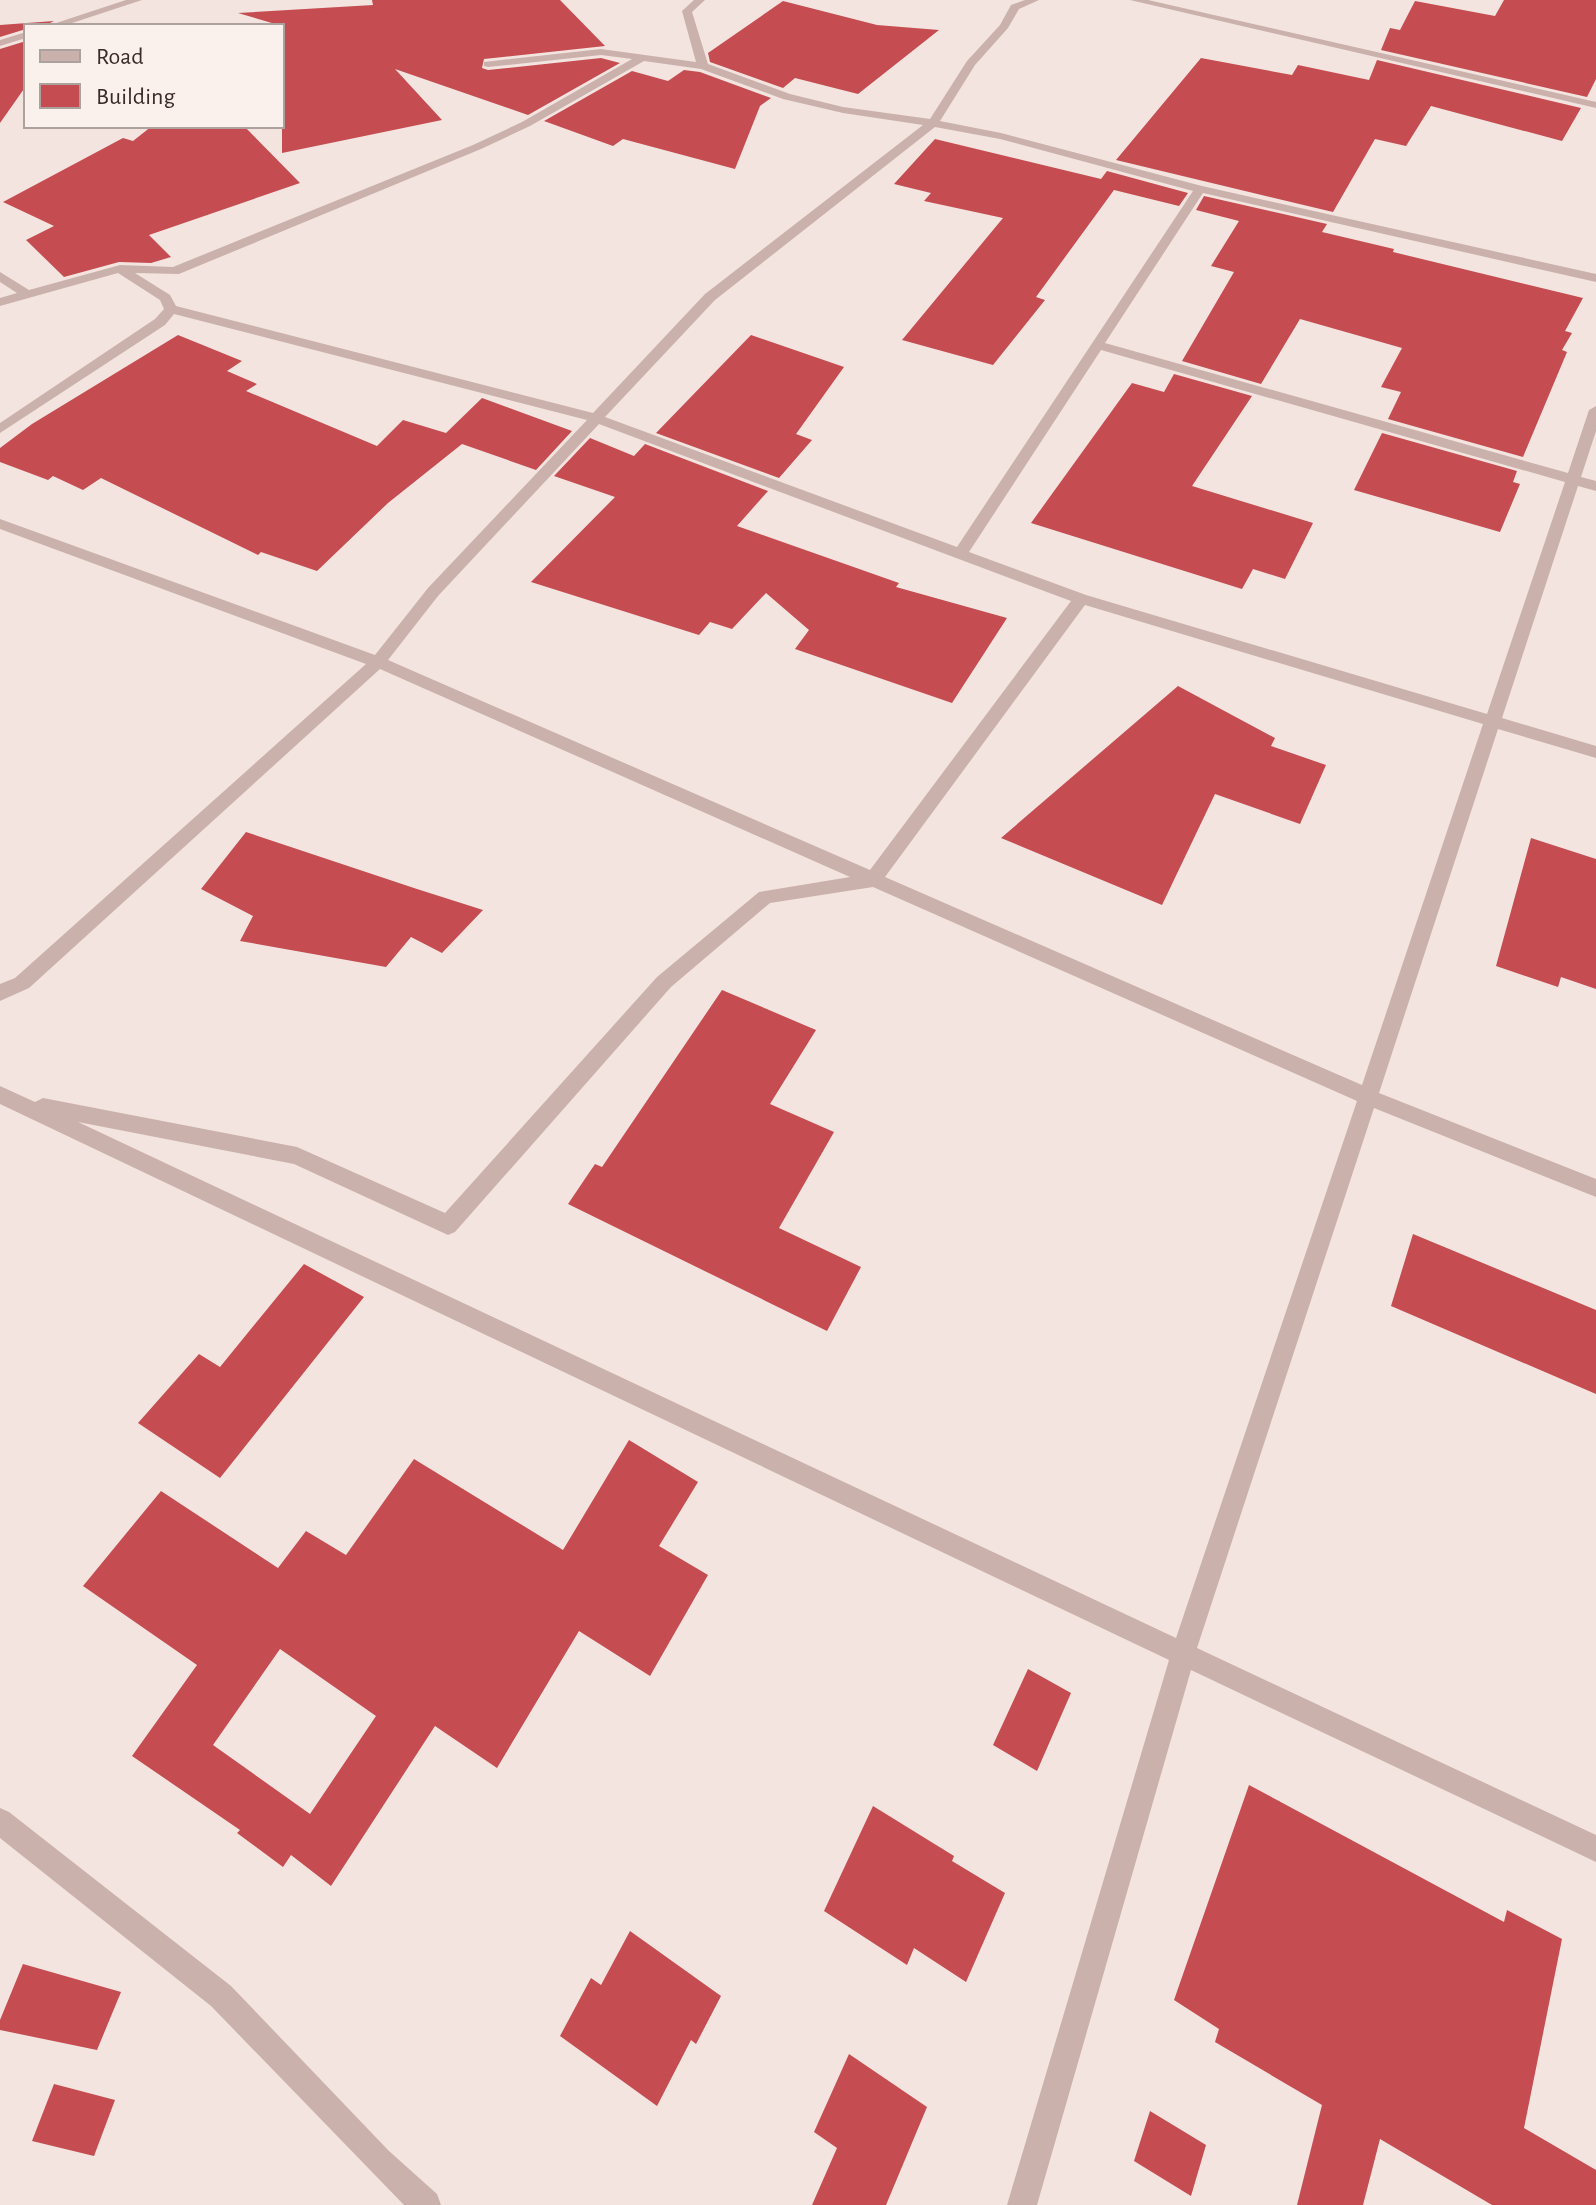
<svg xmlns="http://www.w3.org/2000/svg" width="1596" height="2205" font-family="'Alegreya Sans',sans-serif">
<rect width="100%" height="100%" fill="#f3e4e0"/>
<path fill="#c54c51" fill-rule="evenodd" d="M 372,0 L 560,0 L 605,46 L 484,59 L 482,68 L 488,70 L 601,58 L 620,63 L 528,115 L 395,69 L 442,120 L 282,153 L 282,26 L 238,13 L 373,5 Z
M 1504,0 L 1596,0 L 1596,79 L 1587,97 L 1381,50 L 1390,28 L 1400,30 L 1415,1 L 1495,16 Z
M 783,1 L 877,25 L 939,30 L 858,94 L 795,78 L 783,88 L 710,62 L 708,53 Z
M 54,21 L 44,26 L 26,26 L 26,29 L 0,37 L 0,25 Z
M 26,41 L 26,86 L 0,123 L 0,49 Z
M 1201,58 L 1292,75 L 1298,65 L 1369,80 L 1377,60 L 1581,108 L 1562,141 L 1431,106 L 1406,146 L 1375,139 L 1333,212 L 1116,160 Z
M 684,70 L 700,72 L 771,98 L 760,106 L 735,169 L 623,139 L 613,146 L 544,121 L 632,71 L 668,81 Z
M 152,126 L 244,126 L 300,183 L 149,235 L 171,257 L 151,263 L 119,262 L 64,277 L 26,240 L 54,226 L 3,202 L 123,138 L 133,141 Z
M 935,139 L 1101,179 L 1107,171 L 1188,193 L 1179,206 L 1114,190 L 1036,297 L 1045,300 L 993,365 L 902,340 L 1003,218 L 924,201 L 931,193 L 894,184 Z
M 1204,196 L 1327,224 L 1322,232 L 1394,249 L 1393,252 L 1583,298 L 1565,331 L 1572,333 L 1562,350 L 1567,352 L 1523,457 L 1388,419 L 1401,392 L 1381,387 L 1402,348 L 1300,319 L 1261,384 L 1182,361 L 1234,272 L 1211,266 L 1239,221 L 1196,210 Z
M 178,335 L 242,361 L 227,371 L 257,384 L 246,391 L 377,446 L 403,420 L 446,433 L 482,398 L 572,431 L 536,470 L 462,444 L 388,503 L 317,571 L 261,552 L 258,555 L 101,478 L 83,490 L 53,476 L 48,480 L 0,462 L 0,448 L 32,424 Z
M 751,335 L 844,367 L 796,434 L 812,440 L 779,478 L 656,433 Z
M 1174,374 L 1252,396 L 1192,486 L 1313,523 L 1285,579 L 1253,569 L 1242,589 L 1031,523 L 1132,383 L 1164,392 Z
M 1382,433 L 1517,471 L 1513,482 L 1520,484 L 1500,532 L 1354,490 Z
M 590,438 L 634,456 L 645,444 L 768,491 L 737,526 L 899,583 L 896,587 L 1007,618 L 952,703 L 795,649 L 809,630 L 766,593 L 732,629 L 710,622 L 699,635 L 531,582 L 615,497 L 554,476 Z
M 1178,686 L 1275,738 L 1271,746 L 1326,765 L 1300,824 L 1215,794 L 1162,905 L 1001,838 Z
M 246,832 L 417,889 L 483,910 L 442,953 L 411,937 L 386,967 L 240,941 L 253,916 L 201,889 Z
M 1531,838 L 1596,859 L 1596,989 L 1561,977 L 1558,987 L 1496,966 Z
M 722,990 L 816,1030 L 770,1104 L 834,1132 L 779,1228 L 861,1267 L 827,1331 L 568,1204 L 595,1164 L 602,1167 Z
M 1413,1234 L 1596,1310 L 1596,1394 L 1391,1306 Z
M 304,1264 L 364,1297 L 220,1478 L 138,1423 L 199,1354 L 220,1367 Z
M 629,1440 L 698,1482 L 659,1546 L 708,1575 L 650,1676 L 579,1631 L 497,1768 L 435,1726 L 331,1886 L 291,1855 L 283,1867 L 237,1833 L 240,1830 L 132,1756 L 197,1665 L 83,1586 L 161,1491 L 278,1568 L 306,1531 L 346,1555 L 414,1459 L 563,1550 ZM 280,1649 L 376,1716 L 310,1814 L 213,1745 Z
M 1028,1669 L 1071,1693 L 1037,1771 L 993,1745 Z
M 1249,1785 L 1504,1922 L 1507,1910 L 1562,1939 L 1524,2128 L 1596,2170 L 1596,2205 L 1492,2205 L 1380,2139 L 1363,2205 L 1297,2205 L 1322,2105 L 1215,2042 L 1219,2029 L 1174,2000 Z
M 873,1806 L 954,1856 L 952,1861 L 1005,1893 L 966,1982 L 914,1948 L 907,1965 L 824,1911 Z
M 630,1931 L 721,1996 L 696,2044 L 691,2040 L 657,2106 L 560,2036 L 591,1978 L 601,1985 Z
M 23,1964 L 121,1992 L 97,2050 L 0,2030 L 0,2020 Z
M 849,2054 L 927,2107 L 886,2205 L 812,2205 L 837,2148 L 814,2132 Z
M 54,2084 L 115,2100 L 94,2156 L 32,2141 Z
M 1150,2111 L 1206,2145 L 1191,2196 L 1134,2161 Z"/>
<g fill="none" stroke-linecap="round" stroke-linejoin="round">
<path fill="#cbb1ab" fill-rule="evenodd" d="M 126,0 L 142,0 L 63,26 L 47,26 Z
M 694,0 L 705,0 L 692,12 L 708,64 L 790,94 L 843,107 L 930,119 L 967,61 L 1000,25 L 1011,5 L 1025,0 L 1039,0 L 1019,9 L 1008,28 L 975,65 L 940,121 L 1001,133 L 1202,186 L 1596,274 L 1596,282 L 1203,193 L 1105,343 L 1568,473 L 1589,410 L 1596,406 L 1596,431 L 1581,477 L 1596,481 L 1596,491 L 1578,486 L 1502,718 L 1596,746 L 1596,758 L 1498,729 L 1379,1093 L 1596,1179 L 1596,1197 L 1374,1108 L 1197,1648 L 1596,1835 L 1596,1862 L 1191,1670 L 1037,2205 L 1007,2205 L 1169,1660 L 0,1104 L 0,1086 L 35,1102 L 43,1098 L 297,1147 L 445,1213 L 657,977 L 759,892 L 850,877 L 380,669 L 29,988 L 0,1001 L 0,984 L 15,978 L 366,664 L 0,529 L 0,519 L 375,655 L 428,588 L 587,420 L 174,314 L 165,325 L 0,433 L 0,423 L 155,319 L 164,309 L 160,300 L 118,273 L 0,306 L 0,298 L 17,293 L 0,282 L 0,272 L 29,290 L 120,265 L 173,267 L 473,145 L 522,122 L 632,59 L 601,55 L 488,67 L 484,66 L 484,62 L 601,49 L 696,62 L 682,11 ZM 644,61 L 701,69 L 783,99 L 843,113 L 923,125 L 705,294 L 593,413 L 176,306 L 170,295 L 135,273 L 179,274 L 481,149 L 530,126 ZM 935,127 L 1000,139 L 1193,191 L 957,547 L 605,417 L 715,300 ZM 1101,350 L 1565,482 L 1487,714 L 1086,595 L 969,552 ZM 599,424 L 1071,601 L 870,870 L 388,660 L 438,596 ZM 1085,605 L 1483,724 L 1362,1085 L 885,877 ZM 873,887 L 1357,1101 L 1176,1638 L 78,1122 L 294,1164 L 448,1235 L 455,1232 L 671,987 L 770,903 Z
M 1130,0 L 1148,0 L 1596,102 L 1596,108 Z
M 26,32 L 26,38 L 0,46 L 0,40 Z
M 0,1808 L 9,1812 L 231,1986 L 389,2151 L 437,2194 L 441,2205 L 404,2205 L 211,2006 L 0,1838 Z"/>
</g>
<rect x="24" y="24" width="260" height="104" fill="#faf0ec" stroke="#ada19e" stroke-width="2"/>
<rect x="40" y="50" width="40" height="12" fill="#cbb1ab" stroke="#ada19e" stroke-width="2"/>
<text x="96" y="64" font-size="24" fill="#392b2a">Road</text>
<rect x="40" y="84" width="40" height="24" fill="#c54c51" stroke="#ada19e" stroke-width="2"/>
<text x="96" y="104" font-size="24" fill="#392b2a">Building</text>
</svg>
